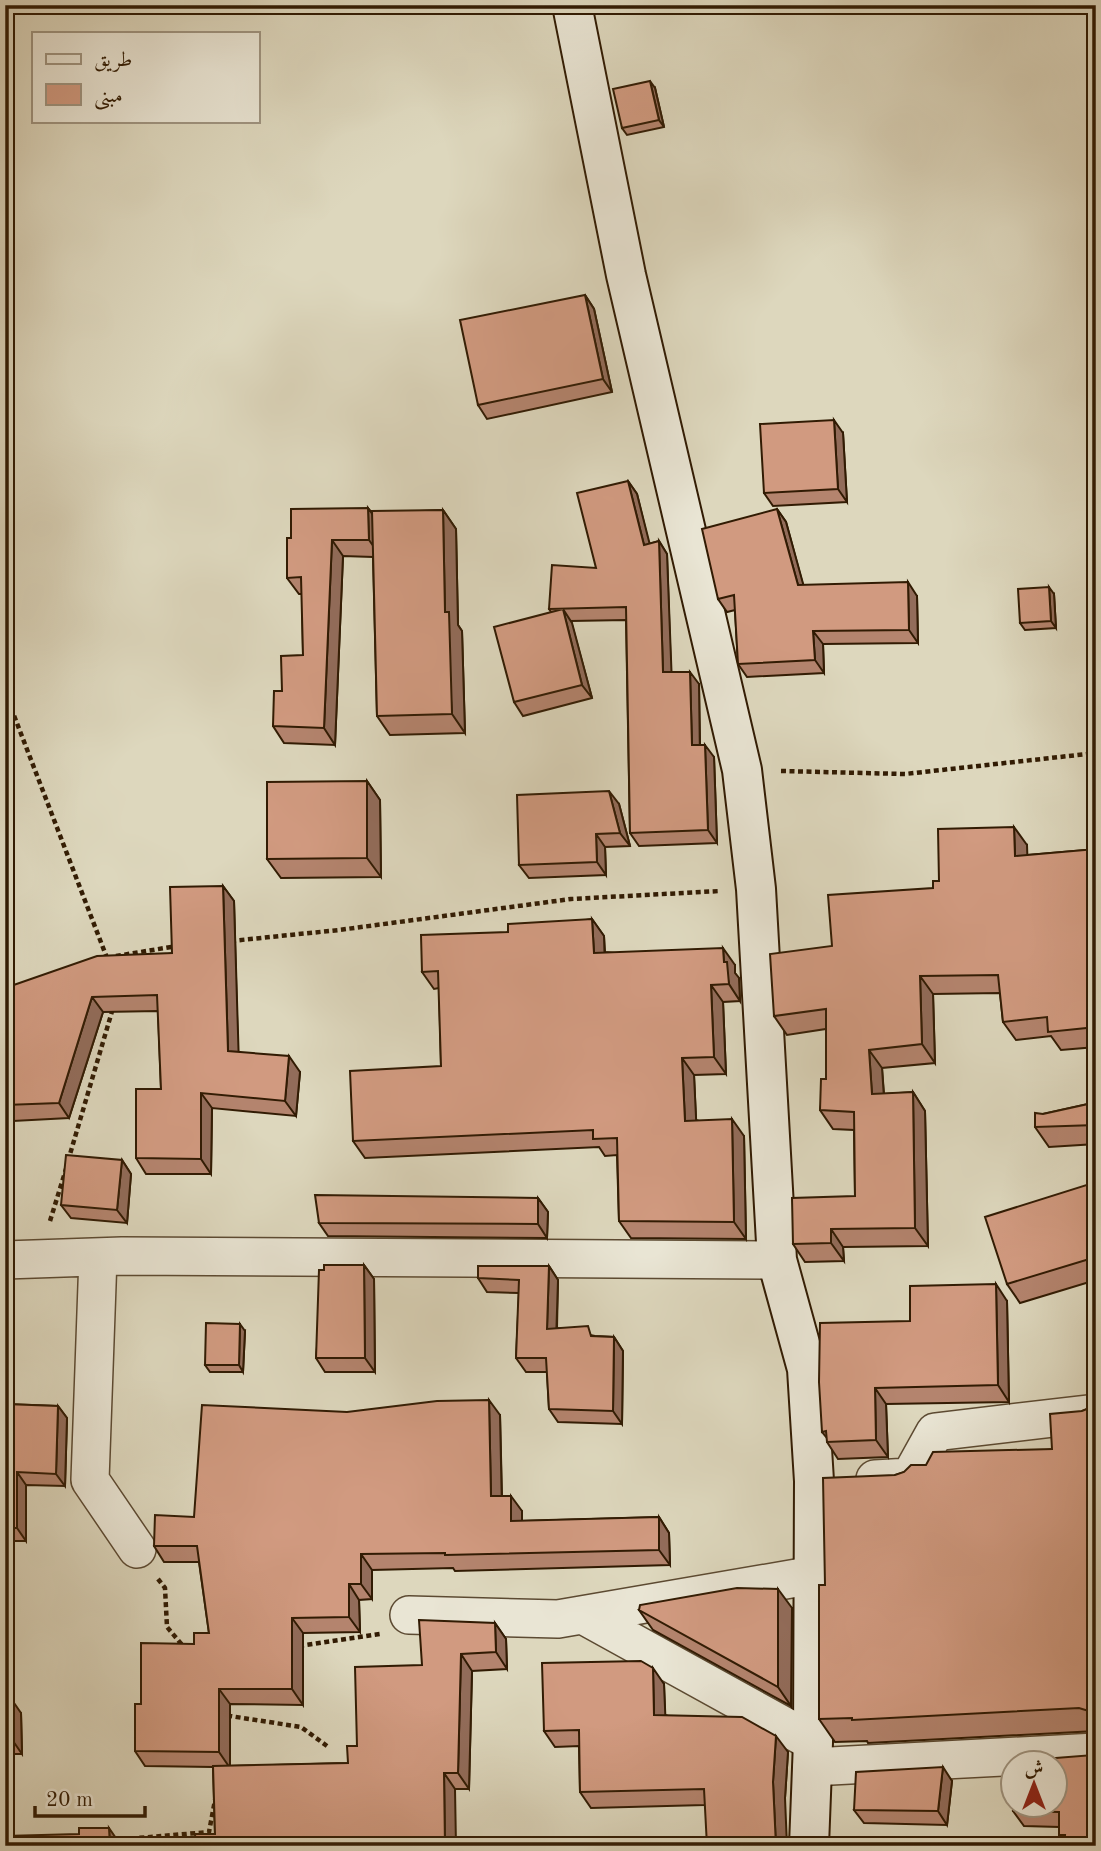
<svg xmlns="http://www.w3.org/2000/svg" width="1101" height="1851" font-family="'Old Standard TT',Amiri,serif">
<rect width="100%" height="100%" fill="#ddd7bd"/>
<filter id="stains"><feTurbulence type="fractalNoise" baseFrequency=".00286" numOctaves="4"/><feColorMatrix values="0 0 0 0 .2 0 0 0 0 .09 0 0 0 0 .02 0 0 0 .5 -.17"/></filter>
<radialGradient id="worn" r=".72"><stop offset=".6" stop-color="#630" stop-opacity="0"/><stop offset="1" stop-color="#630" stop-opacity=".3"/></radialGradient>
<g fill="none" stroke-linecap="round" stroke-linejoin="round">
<defs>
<path id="street" d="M 98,1257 L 90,1480 L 137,1549
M 5,1260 L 122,1256 L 777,1260
M 875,1479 L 910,1477 L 935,1432 L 1096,1413
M 409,1615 L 558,1619 L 814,1575
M 583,1615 L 813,1742
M 812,1767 L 1096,1752"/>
<path id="secondary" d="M 572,5 L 626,275 L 742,770 L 756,889 L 777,1260 L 807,1369 L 814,1481 L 813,1742 L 809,1846"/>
</defs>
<use href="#street" stroke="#5c4a32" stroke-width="40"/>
<use href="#secondary" stroke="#311b03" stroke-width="42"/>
<path stroke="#311b03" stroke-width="4.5" stroke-dasharray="5 3.5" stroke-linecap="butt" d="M 5,692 L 107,958
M 781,771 L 905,774 L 1096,753
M 231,941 L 339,930 L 571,899 L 720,891
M 116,956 L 177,946
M 68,1161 L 113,1008
M 50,1221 L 66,1169
M 158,1579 L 165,1588 L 167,1627 L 183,1646
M 299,1646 L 380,1634
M 228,1714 L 230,1716 L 301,1727 L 327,1746
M 114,1840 L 209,1832 L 215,1800"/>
<use href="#street" stroke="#e9e5d4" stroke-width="37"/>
<use href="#secondary" stroke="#e9e5d4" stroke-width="38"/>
</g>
<path fill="#b4846e" stroke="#311b03" stroke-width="2" d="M 655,88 L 664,127 L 627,135 L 622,128 Z
M 585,295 L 594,309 L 612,392 L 487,419 L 478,405 Z
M 843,433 L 847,502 L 773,506 L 764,493 Z
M 628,481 L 637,494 L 649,544 L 659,541 L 667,554 L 671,672 L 699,684 L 700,745 L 714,757 L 717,843 L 639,846 L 630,833 L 626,620 L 571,621 L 592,698 L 523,716 L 514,702 L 551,612 L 549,609 L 596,568 Z
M 368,508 L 372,513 L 443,510 L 456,529 L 458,625 L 462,631 L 465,733 L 390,735 L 377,716 L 373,557 L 343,556 L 335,745 L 284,743 L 273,726 L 282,691 L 303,655 L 302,594 L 299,594 L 287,578 L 291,538 Z
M 777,509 L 786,522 L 803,585 L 917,596 L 918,643 L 823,644 L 824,673 L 747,677 L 738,664 L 735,610 L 727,612 L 718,599 Z
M 1054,594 L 1056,628 L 1025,630 L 1020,623 Z
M 367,781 L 380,800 L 381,877 L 281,878 L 267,859 Z
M 619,804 L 630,846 L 605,847 L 606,875 L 529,878 L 519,865 Z
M 1027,845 L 1027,855 L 1096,849 L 1096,1047 L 1061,1050 L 1051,1036 L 1016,1040 L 1003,1022 L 1000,993 L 933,994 L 935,1063 L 882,1068 L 884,1094 L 913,1092 L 925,1111 L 928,1246 L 843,1247 L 844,1261 L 805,1262 L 793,1244 L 855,1196 L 854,1130 L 833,1129 L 820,1110 L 826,1079 L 826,1029 L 787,1035 L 774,1016 L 832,946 L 933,888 L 939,881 Z
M 223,886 L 234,901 L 238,1052 L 300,1072 L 296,1116 L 212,1108 L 211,1174 L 146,1174 L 136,1158 L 161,1089 L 158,1011 L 103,1012 L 69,1118 L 13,1121 L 5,1109 L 5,988 L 172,953 Z
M 592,919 L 604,936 L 605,952 L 735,965 L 735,973 L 739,978 L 740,1001 L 723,1002 L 726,1074 L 694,1075 L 696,1120 L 744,1136 L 746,1239 L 631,1238 L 619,1221 L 617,1155 L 605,1156 L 599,1147 L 365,1158 L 353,1141 L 441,1066 L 439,988 L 434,989 L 422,972 L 508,932 Z
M 1096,1100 L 1096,1144 L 1049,1147 L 1035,1127 L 1043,1114 L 1088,1104 Z
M 122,1160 L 131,1174 L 127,1223 L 71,1218 L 61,1205 Z
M 1096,1182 L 1096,1280 L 1020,1303 L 1007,1284 Z
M 538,1198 L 548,1212 L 547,1238 L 328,1236 L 319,1223 Z
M 364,1265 L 374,1279 L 375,1372 L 325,1372 L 316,1358 L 324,1270 Z
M 549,1266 L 558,1280 L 557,1328 L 595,1336 L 614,1337 L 623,1351 L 622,1424 L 558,1422 L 549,1409 L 547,1372 L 526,1372 L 516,1358 L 519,1293 L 487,1292 L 478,1278 Z
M 1007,1301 L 1009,1402 L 886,1404 L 888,1457 L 838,1459 L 827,1442 L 827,1438 L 822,1432 L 910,1321 Z
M 245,1331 L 243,1372 L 210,1372 L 205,1365 Z
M 1096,1402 L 1096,1731 L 868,1743 L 867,1741 L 835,1742 L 819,1719 L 825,1585 L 895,1475 L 926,1465 L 1052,1449 L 1082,1411 L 1092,1407 Z
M 5,1404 L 58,1406 L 67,1418 L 65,1486 L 26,1485 L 26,1541 L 5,1541 Z
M 347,1412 L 500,1415 L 502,1496 L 522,1511 L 522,1521 L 659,1517 L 669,1533 L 670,1565 L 455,1571 L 453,1568 L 372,1570 L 372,1599 L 359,1600 L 360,1632 L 303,1633 L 303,1705 L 230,1704 L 230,1766 L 348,1763 L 357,1746 L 422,1665 L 495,1623 L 506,1639 L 507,1669 L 472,1671 L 469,1789 L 455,1789 L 215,1834 L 213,1767 L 145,1766 L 135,1751 L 141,1704 L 194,1644 L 209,1633 L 199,1562 L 164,1562 L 154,1546 L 194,1517 Z
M 792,1608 L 791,1706 L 653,1630 L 639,1610 Z
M 664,1684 L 665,1715 L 788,1752 L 785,1798 L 705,1805 L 591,1808 L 580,1792 L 579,1746 L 555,1747 L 544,1731 Z
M 5,1700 L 21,1713 L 22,1754 L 5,1754 Z
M 1093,1755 L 1064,1843 L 1059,1835 L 1059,1827 L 1024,1826 L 1013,1811 Z
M 952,1781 L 947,1825 L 864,1823 L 854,1810 Z"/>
<path fill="#926c5a" stroke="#311b03" stroke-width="2" d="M 650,81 L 655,88 L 664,127 L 659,120 Z
M 585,295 L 594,309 L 612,392 L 603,379 Z
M 834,420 L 843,433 L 847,502 L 838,489 Z
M 628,481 L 637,494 L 653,557 L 644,545 Z
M 368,508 L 380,525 L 381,557 L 369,540 Z
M 777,509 L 786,522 L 807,598 L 798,585 Z
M 443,510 L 456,529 L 458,625 L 462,631 L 465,733 L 452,714 L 445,612 Z
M 332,540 L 343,556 L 335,745 L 324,728 Z
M 659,541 L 667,554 L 672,685 L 663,672 Z
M 908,582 L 917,596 L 918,643 L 909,630 Z
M 1049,587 L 1054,594 L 1056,628 L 1051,621 Z
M 563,609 L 572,623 L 592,698 L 582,685 Z
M 813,631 L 823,644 L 824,673 L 815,660 Z
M 690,672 L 699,684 L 700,758 L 692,745 Z
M 705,745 L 714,757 L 717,843 L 708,830 Z
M 367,781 L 380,800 L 381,877 L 367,858 Z
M 609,791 L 619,804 L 630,846 L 620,833 Z
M 1014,827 L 1027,845 L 1028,874 L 1015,856 Z
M 596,834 L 605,847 L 606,875 L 597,862 Z
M 223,886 L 234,901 L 239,1066 L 228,1051 Z
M 592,919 L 604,936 L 605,969 L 594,953 Z
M 723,948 L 735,965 L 735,973 L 739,978 L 740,1001 L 729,984 L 724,962 Z
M 920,976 L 933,994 L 935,1063 L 922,1044 Z
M 711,985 L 723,1002 L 726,1074 L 714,1057 Z
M 92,997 L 103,1012 L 69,1118 L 59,1103 Z
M 869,1050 L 882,1068 L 885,1113 L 872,1094 Z
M 289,1056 L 300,1072 L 296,1116 L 285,1101 Z
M 682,1058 L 694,1075 L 697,1138 L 685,1121 Z
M 913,1092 L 925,1111 L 928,1246 L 915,1228 Z
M 201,1093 L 212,1108 L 211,1174 L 201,1159 Z
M 732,1119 L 744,1136 L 746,1239 L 734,1222 Z
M 122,1160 L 131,1174 L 127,1223 L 117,1210 Z
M 538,1198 L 548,1212 L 547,1238 L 538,1224 Z
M 831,1229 L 843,1247 L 844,1261 L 831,1243 Z
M 364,1265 L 374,1279 L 375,1372 L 365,1358 Z
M 549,1266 L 558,1280 L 556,1342 L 547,1329 Z
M 996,1284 L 1007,1301 L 1009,1402 L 998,1385 Z
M 240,1324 L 245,1331 L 243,1372 L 239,1365 Z
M 614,1337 L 623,1351 L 622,1424 L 613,1411 Z
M 875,1388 L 886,1404 L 888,1457 L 876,1440 Z
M 489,1400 L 500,1415 L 502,1511 L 491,1496 Z
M 58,1406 L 67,1418 L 65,1486 L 56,1474 Z
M 17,1472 L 26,1485 L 26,1541 L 17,1528 Z
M 511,1496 L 522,1511 L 522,1536 L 511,1521 Z
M 659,1517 L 669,1533 L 670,1565 L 659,1550 Z
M 361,1554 L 372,1570 L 372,1599 L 361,1584 Z
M 349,1584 L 359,1600 L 360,1632 L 349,1617 Z
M 778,1589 L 792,1608 L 791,1706 L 778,1687 Z
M 292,1618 L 303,1633 L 303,1705 L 292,1689 Z
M 495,1623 L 506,1639 L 507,1669 L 496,1652 Z
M 461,1654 L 472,1671 L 469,1789 L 458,1773 Z
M 653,1668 L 664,1684 L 666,1731 L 654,1715 Z
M 219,1689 L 230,1704 L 230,1768 L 219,1752 Z
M 12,1700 L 21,1713 L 22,1754 L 13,1741 Z
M 776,1736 L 788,1752 L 785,1798 L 787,1846 L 776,1846 L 773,1782 Z
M 1093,1755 L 1096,1759 L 1096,1808 L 1089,1798 Z
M 943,1767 L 952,1781 L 947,1825 L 938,1811 Z
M 444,1773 L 455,1789 L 456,1846 L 445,1846 Z
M 109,1828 L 120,1844 L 120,1846 L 110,1846 Z"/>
<path fill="#d19a80" stroke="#311b03" stroke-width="2" d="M 650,81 L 659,120 L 622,128 L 613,89 Z
M 585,295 L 603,379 L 478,405 L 460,320 Z
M 834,420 L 838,489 L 764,493 L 760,424 Z
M 628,481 L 644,545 L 659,541 L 663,672 L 690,672 L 692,745 L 705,745 L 708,830 L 630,833 L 626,607 L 549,609 L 552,565 L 596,568 L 577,493 Z
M 368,508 L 369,540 L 332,540 L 324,728 L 273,726 L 274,691 L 282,691 L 281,656 L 303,655 L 301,577 L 287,578 L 287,538 L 291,538 L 291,509 Z
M 777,509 L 798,585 L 908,582 L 909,630 L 813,631 L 815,660 L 738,664 L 734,595 L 718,599 L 702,529 Z
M 443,510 L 445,612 L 449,612 L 452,714 L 377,716 L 372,511 Z
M 1049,587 L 1051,621 L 1020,623 L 1018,589 Z
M 563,609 L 582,685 L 514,702 L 494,627 Z
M 367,781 L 367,858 L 267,859 L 267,782 Z
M 609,791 L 620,833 L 596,834 L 597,862 L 519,865 L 517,795 Z
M 1014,827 L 1015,856 L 1096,849 L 1096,1027 L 1048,1032 L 1047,1017 L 1003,1022 L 998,975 L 920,976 L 922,1044 L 869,1050 L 872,1094 L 913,1092 L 915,1228 L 831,1229 L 831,1243 L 793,1244 L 792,1198 L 855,1196 L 854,1112 L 820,1110 L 821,1079 L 826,1079 L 826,1009 L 774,1016 L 770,954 L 832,946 L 828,895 L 933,888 L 933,881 L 939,881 L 938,829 Z
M 223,886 L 228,1051 L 289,1056 L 285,1101 L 201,1093 L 201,1159 L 136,1158 L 136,1089 L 161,1089 L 157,995 L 92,997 L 59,1103 L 5,1105 L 5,988 L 97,956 L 172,953 L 170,887 Z
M 592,919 L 594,953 L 723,948 L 724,962 L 727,962 L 729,984 L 711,985 L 714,1057 L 682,1058 L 685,1121 L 732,1119 L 734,1222 L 619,1221 L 617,1138 L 593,1139 L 593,1130 L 353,1141 L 350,1071 L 441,1066 L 438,971 L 422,972 L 421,935 L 508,932 L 508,924 Z
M 1096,1100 L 1096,1125 L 1035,1127 L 1035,1113 L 1043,1114 L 1088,1104 Z
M 66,1155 L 122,1160 L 117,1210 L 61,1205 Z
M 1096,1182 L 1096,1257 L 1007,1284 L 985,1217 Z
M 315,1195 L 538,1198 L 538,1224 L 319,1223 Z
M 324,1265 L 364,1265 L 365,1358 L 316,1358 L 319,1270 L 324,1270 Z
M 478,1266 L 549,1266 L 547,1329 L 588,1326 L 591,1336 L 614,1337 L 613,1411 L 549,1409 L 546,1358 L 516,1358 L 519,1280 L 478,1278 Z
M 996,1284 L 998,1385 L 875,1388 L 876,1440 L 827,1442 L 826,1431 L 822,1432 L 819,1382 L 820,1323 L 910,1321 L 910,1286 Z
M 206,1323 L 240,1324 L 239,1365 L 205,1365 Z
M 489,1400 L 491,1496 L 511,1496 L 511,1521 L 659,1517 L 659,1550 L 445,1555 L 445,1553 L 361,1554 L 361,1584 L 349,1584 L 349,1617 L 292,1618 L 292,1689 L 219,1689 L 219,1752 L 135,1751 L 135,1704 L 141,1704 L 141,1643 L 194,1644 L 194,1633 L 209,1633 L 197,1546 L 154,1546 L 155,1515 L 194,1517 L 202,1405 L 347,1412 L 437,1401 Z
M 1096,1402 L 1096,1712 L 1092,1712 L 1079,1708 L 852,1720 L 852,1718 L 819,1719 L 819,1585 L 825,1585 L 823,1478 L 895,1475 L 904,1472 L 911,1465 L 926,1465 L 933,1452 L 1052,1449 L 1050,1414 L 1082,1411 L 1092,1407 Z
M 5,1404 L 58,1406 L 56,1474 L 17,1472 L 17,1528 L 5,1528 Z
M 737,1588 L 778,1589 L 778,1687 L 639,1610 L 640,1605 Z
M 419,1620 L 495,1623 L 496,1652 L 461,1654 L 458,1773 L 444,1773 L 445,1846 L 196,1846 L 195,1834 L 215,1834 L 213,1766 L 348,1763 L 347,1746 L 357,1746 L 355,1667 L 422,1665 Z
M 641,1661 L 653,1668 L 654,1715 L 742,1717 L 776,1736 L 773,1782 L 776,1846 L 707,1846 L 704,1789 L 580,1792 L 579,1730 L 544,1731 L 542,1663 Z
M 5,1700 L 12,1700 L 13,1741 L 5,1741 Z
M 1093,1755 L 1089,1798 L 1096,1798 L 1096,1846 L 1064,1846 L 1065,1835 L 1059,1835 L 1059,1812 L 1013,1811 L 1013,1804 L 1013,1805 L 1055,1805 L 1055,1763 L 1018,1763 L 1018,1761 Z
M 943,1767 L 938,1811 L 854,1810 L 856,1772 Z
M 79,1828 L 109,1828 L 110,1846 L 5,1846 L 5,1836 L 79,1834 Z"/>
<rect width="1101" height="1851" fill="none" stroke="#ddd7bd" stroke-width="28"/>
<rect x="7" y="7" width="1087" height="1837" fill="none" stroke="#311b03" stroke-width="3.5"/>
<rect x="14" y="14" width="1073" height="1823" fill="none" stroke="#311b03" stroke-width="2"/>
<rect x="32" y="32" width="228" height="91" fill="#e9e5d4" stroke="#9f9480" stroke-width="2"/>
<rect x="46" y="54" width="35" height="10" fill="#e9e5d4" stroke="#9f9480" stroke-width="2"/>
<text x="94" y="66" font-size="21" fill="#311b03">طريق</text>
<rect x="46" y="84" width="35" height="21" fill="#d19a80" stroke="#9f9480" stroke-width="2"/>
<text x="94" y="102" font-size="21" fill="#311b03">مبنى</text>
<g transform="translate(1034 1784)"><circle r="33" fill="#e9e5d4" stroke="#9f9480" stroke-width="2"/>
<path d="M0-5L12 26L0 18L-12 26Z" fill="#8f2418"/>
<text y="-10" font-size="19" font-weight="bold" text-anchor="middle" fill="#311b03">ش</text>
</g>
<path d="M35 1806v10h110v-10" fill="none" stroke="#311b03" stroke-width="3.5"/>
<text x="46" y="1806" font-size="21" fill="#311b03" stroke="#e9e5d4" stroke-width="5" paint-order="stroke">20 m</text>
<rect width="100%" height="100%" filter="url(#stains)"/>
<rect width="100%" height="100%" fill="url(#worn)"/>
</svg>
